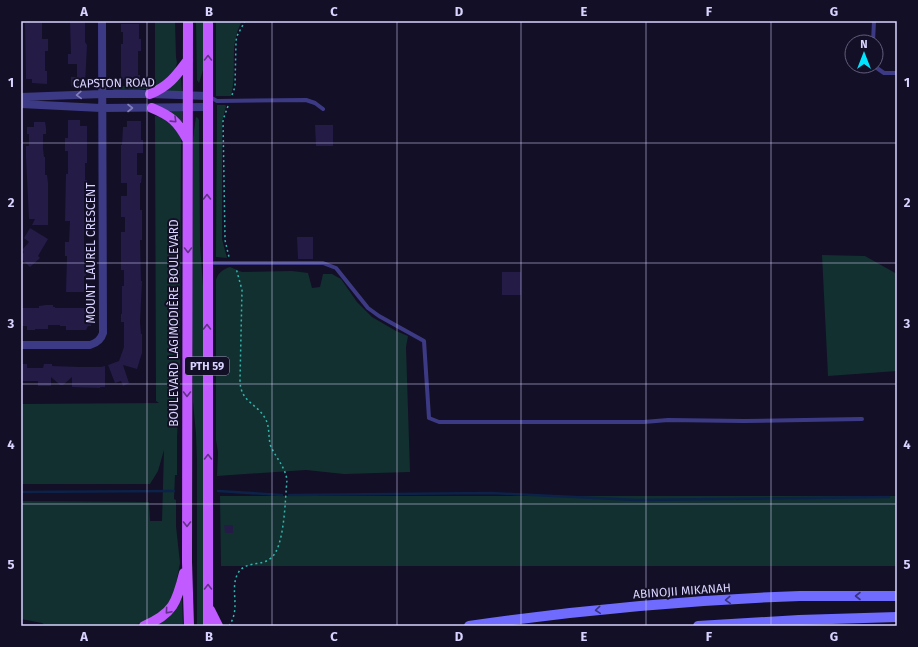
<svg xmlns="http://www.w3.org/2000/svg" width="918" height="647" font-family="'Fira Sans',sans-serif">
<rect width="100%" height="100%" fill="#130f26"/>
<path fill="#12302f" d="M 155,21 L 175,21 L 176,57 L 177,63 L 175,69 L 161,84 L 151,88 L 139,90 L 114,90 L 108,86 L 155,86 Z
M 196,21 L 203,21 L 203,70 L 199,83 L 197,80 Z
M 216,21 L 242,21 C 228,46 238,70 231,96 L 216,96 Z
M 181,77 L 182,91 L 164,91 Z
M 217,105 L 225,105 L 226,106 L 222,123 L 222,239 L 227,258 L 216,257 L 216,253 Z
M 171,111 L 182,111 L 182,123 L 170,112 Z
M 155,116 C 166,117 178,128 181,138 L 180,380 L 177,437 L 177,475 L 175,475 L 174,499 L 176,500 L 176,526 L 180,563 L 174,595 L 162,613 L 144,622 L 131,626 L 46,626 L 42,623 L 21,619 L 21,501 L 149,502 L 150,521 L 162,521 L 164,450 L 158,471 L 150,484 L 21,484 L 21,404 L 159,403 L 156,401 Z
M 196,117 L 198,118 L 199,120 L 200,245 L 204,299 L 203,626 L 197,626 L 197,460 L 196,434 L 193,402 L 192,323 L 193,138 Z
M 822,255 L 865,256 L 897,274 L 897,371 L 828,376 Z
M 230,267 L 242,272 L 292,271 L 308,273 L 312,288 L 320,287 L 323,274 L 332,274 L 341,279 L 357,302 L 372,317 L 396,331 L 408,336 L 406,347 L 410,472 L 344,474 L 306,470 L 217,476 L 218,452 L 216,440 L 216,280 C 218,273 223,269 230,267 Z
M 220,496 L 897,496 L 897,566 L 221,566 Z
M 182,598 L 183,626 L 153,626 L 180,600 Z"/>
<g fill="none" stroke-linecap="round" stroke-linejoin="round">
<path stroke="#0c2248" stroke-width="2.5" d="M 218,491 L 282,495
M 21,492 L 174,491
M 289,495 L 491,493 L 636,500 L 889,497"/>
</g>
<path fill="#241b47" d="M 70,22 L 85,22 L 85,42 L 87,45 L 85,85 L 71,86 L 71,77 L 77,77 L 77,64 L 68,64 L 68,54 L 71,54 Z
M 25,23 L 42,23 L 42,39 L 48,39 L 48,51 L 45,51 L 45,71 L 47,71 L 47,84 L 32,83 L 32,79 L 26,79 Z
M 121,24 L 139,24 L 139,39 L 141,39 L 141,51 L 138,51 L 138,75 L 140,75 L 140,84 L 126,84 L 125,79 L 121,79 L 121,44 L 123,44 L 123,32 L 121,32 Z
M 68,120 L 80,120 L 80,126 L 87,126 L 87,163 L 85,163 L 85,180 L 87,180 L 87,198 L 84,198 L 84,212 L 86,212 L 86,213 L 87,213 L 87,233 L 84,233 L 84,249 L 87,249 L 88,273 L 84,277 L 84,285 L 87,285 L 87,292 L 66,292 L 67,256 L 65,256 L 65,242 L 69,242 L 70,221 L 65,221 L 66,174 L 68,174 L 68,151 L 65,151 L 65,138 L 68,138 Z
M 127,121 L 141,121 L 141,140 L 143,140 L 143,153 L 137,153 L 137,175 L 142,175 L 141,183 L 140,183 L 140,210 L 142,210 L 142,240 L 140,240 L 141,281 L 142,281 L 140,322 L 141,334 L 142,334 L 142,353 L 137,369 L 123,365 L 129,383 L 123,386 L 121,381 L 115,383 L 108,365 L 119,361 L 124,347 L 124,322 L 121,322 L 121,314 L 122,314 L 122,286 L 124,286 L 124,270 L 121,270 L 121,232 L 125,232 L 125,217 L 121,217 L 121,196 L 127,196 L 127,183 L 121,183 L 121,145 L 122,145 L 123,127 L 127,127 Z
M 34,122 L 45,122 L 46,128 L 46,134 L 43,134 L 43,148 L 44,157 L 45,157 L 45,175 L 47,175 L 48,183 L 48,225 L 32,225 L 35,219 L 29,219 L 26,157 L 26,146 L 29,146 L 29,134 L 27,134 L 27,127 L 34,127 Z
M 315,125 L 333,125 L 333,146 L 316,146 Z
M 30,228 L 48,239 L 38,256 L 40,258 L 30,267 L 21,259 L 21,255 L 24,252 L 22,250 L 29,242 L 24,238 Z
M 297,237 L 313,237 L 313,259 L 298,259 Z
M 502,272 L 521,272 L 521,295 L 502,295 Z
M 46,305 L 53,305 L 53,307 L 55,307 L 55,308 L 91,308 L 91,326 L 88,326 L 86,330 L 66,330 L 66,326 L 60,326 L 60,325 L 48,325 L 48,329 L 35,329 L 35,330 L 27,330 L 27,326 L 21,326 L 21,308 L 39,308 L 39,306 Z
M 21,364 L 27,364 L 27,368 L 43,368 L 44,364 L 52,364 L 52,366 L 80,367 L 101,367 L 105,366 L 105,387 L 100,387 L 100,388 L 72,387 L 72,377 L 63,385 L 60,385 L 51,377 L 51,386 L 38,386 L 38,381 L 21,381 Z
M 224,525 L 233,525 L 233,533 L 225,533 Z"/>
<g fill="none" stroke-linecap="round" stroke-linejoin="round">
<path stroke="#2fb8b0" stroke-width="1.5" stroke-dasharray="2 3" stroke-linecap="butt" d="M 232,95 L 235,87 L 236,41 L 237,36 L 245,21
M 228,106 L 223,120 L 225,240 L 229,257
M 229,626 C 241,608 230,592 237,575 C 244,560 261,567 271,558 C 285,547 285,498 287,480 C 285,467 277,459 271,447 C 268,439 270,428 266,420 C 258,403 240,403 240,380 L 242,290 L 236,268"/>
<path stroke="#3d3a85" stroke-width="4" d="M 873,42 L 874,21
M 874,66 L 884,73 L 897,73
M 208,96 L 217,101 L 306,100 L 315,103 L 323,109
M 208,263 L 323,263 L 336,268 L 368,308 L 379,316 L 424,341 L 429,418 L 439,422 L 644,422 L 668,420 L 744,421 L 862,419"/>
<path stroke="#3d3a85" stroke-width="8" d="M 21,97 L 102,94 L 150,94 L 208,96
M 21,104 L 101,108 L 208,107
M 21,345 L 90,345 C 97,343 101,340 103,333 L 102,21"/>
<path stroke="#6f6bff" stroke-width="10" d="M 469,626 C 579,610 689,600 800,596 C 832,596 865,596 897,596
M 698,626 L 799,620 L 897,617"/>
<path stroke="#c25bff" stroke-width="10" d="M 188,21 L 187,562 L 189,626
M 208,21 L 208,626
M 150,94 C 169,86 176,76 188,60
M 152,108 C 171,116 177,121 187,139
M 210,610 L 218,626
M 144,626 C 173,614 177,602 184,573"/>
</g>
<defs><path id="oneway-chevron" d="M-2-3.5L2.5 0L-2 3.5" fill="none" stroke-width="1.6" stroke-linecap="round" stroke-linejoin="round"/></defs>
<g stroke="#623188">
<use href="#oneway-chevron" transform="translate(208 58) rotate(-90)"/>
<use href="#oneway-chevron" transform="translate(174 120) rotate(44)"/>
<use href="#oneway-chevron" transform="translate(207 197) rotate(-90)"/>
<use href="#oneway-chevron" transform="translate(188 250) rotate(90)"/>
<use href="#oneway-chevron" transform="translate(207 327) rotate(-90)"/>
<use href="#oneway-chevron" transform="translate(187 394) rotate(90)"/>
<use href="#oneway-chevron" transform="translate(208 457) rotate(-90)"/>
<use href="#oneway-chevron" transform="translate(187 524) rotate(90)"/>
<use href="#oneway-chevron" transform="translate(208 587) rotate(-90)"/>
<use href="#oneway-chevron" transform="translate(168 611) rotate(131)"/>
</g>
<g stroke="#837fbc">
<use href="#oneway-chevron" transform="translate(79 95) rotate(178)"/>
<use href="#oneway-chevron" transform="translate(130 108)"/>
</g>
<g stroke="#38347d">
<use href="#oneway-chevron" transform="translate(858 596) rotate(180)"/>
<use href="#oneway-chevron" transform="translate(728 600) rotate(177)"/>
<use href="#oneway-chevron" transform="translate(598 610) rotate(175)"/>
</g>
<path fill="none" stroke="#d9d4ff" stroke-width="1" stroke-opacity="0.55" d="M 147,21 L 147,626M 272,21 L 272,626M 397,21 L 397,626M 521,21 L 521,626M 646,21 L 646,626M 771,21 L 771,626M 21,143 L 897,143M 21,263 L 897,263M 21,384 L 897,384M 21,504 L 897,504"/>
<g text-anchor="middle" stroke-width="4" stroke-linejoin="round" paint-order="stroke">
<rect fill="#130f26" stroke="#9e99be" stroke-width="1" x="185" y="357" width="44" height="18" rx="3"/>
<g font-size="11" font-weight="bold" fill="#d9d4ff">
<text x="207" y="370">PTH 59</text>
</g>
<g font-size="12" fill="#d9d4ff" stroke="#130f26">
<text transform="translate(114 83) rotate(-1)" y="4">CAPSTON ROAD</text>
<text transform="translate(91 253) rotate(-90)" y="4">MOUNT LAUREL CRESCENT</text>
<text transform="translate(174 323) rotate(-90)" y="4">BOULEVARD LAGIMODIÈRE BOULEVARD</text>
<text transform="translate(682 591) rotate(-4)" y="4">ABINOJII MIKANAH</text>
</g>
</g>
<rect width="918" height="647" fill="none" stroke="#130f26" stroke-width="44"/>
<g transform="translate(864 54)"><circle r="19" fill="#130f26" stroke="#625e7d"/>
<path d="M0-3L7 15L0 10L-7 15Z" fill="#00e5ff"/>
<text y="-6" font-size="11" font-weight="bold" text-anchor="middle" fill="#d9d4ff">N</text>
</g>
<rect x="22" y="22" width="874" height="603" fill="none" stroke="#d9d4ff" stroke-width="1.5"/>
<g font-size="13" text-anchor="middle" font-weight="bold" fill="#d9d4ff">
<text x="84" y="16">A</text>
<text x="209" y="16">B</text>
<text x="334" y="16">C</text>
<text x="459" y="16">D</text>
<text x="584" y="16">E</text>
<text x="709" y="16">F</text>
<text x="834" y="16">G</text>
<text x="11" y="87">1</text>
<text x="907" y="87">1</text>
<text x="11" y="207">2</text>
<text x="907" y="207">2</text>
<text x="11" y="328">3</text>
<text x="907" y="328">3</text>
<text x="11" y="449">4</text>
<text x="907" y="449">4</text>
<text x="11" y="569">5</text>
<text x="907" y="569">5</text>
<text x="84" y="641">A</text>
<text x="209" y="641">B</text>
<text x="334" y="641">C</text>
<text x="459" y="641">D</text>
<text x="584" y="641">E</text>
<text x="709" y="641">F</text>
<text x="834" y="641">G</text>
</g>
</svg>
